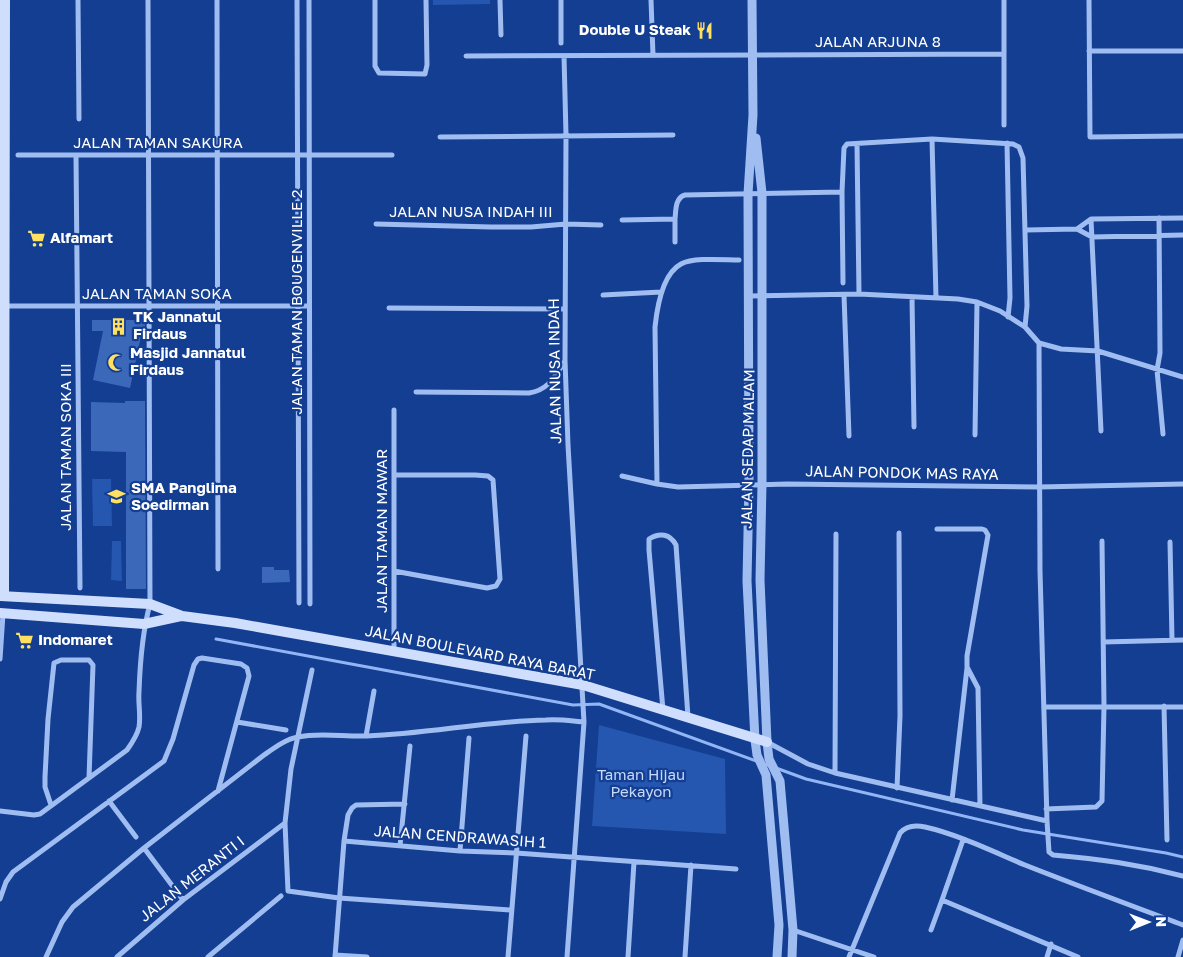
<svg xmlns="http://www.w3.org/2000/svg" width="1183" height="957" font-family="'Golos Text',sans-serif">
<rect width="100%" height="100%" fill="#133e91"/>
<path fill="#2556b0" d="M 433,0 L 490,0 L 490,4 L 433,5 Z
M 92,479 L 111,479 L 112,526 L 93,526 Z
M 112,541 L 121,541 L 122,581 L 111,580 Z
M 599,725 L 725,759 L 726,834 L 592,826 Z"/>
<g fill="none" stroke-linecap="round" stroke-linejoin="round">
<path stroke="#92b6f5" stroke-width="3" d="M 216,639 L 573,705 L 599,704 L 770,766
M 776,768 L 806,779 L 1023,830 L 1166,853 L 1183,857"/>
</g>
<path fill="#3c68ba" d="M 92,320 L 145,320 L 145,331 L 142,331 L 130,388 L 93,380 L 103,331 L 92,331 Z
M 125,401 L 145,401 L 146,589 L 126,589 L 126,452 L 91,451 L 91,402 L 125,403 Z
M 262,567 L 274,567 L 274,570 L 289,570 L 290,582 L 262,583 Z"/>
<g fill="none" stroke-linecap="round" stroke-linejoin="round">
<path stroke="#a0bdf2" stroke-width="5" d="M 78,0 L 79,119
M 217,0 L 218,569
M 297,0 L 299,603
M 309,0 L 310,604
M 375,0 L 375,66 L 379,73 L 425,74 L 427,65 L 426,0
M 500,0 L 501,35
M 651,0 L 653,55
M 1089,0 L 1090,137 L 1183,136
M 561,43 L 561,0
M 1089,51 L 1183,51
M 466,56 L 1004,54
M 564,56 L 566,135 L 565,360 L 568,445 L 584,722 L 567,957
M 1004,125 L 1004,0
M 440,137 L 673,135
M 932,139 L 936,298
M 1007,143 L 1010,298 L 1008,317
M 857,144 L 859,294
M 18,155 L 392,155
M 76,156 L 80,588
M 842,192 L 843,283
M 1159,218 L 1160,353 L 1157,370 L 1163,434
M 1183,218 L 1091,219 L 1077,229 L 1092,237 L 1183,235
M 675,219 L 675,242
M 1091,219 L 1101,431
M 622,220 L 675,219 C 676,210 675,198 685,195 L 842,192 L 844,148 L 847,144 L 932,139 L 1013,144 L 1019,147 L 1023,158 L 1027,306 L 1025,327
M 376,224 L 491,227 L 531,227 L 566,224 L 601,225
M 1026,230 L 1077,229
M 603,295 L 661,292
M 844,295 L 849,436
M 749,296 L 859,294 L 958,299 L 977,302 L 1000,311 L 1025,327 L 1039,343 L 1061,349 L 1098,351 L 1183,377
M 912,297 L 914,427
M 3,306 L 309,306
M 389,308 L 565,309
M 1039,343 L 1040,571 L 1047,821 L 1049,852 L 1053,855 C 1099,859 1137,864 1183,876
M 416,392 L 529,393 C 549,390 555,376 565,361
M 975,435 L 977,302
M 394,475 L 475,475 L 488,476 L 493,480 L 500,579 L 496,586 L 487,588 L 394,571
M 622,476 L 657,484 L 678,487 L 787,484 L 1039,487 L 1183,484
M 657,484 L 655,327 C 657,308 662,274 681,264 C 694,257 724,260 739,260
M 937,529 L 982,529 L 985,530 L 988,535 L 967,656 L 967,667 L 978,688 L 980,806
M 1170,542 L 1172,640
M 1103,642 L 1183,640
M 394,652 L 394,410
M 0,659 L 3,614
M 312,670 L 291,769 L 285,823 L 288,891 L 339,898 L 511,910
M 1164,706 L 1167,840
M 1044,707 L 1183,707
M 663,710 L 649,550 L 649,539 C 660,532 670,534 676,545 L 688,717
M 237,722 L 286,730
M 366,736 L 374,691
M 767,742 L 808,764 L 835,773 L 1047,821
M 835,773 L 836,534
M 897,788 L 900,716 L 899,533
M 952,800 L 967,668
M 109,801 L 136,837
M 51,805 L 45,787 L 45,777 L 48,719 L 54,663 L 61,660 L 89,660 L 93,665 L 89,778
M 1046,809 L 1096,807 L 1102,801 L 1104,706 L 1102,541
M 0,811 L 34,815 L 40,814 L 127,750 C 132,743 137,736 139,727 C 141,716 138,703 139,692 C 140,662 142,633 150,604 L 148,0
M 963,840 L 942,900 L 1078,957
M 344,841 L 460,851 L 516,853 L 736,869
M 400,846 L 410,746
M 144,848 L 183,900
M 460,851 L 469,738
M 0,899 L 6,882 L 13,872 L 164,761 L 173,739 L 194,665 L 198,659 L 202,658 L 241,664 L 247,668 L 249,676 L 218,791
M 793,930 L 874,957
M 931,930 L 942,900
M 335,955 L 367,957
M 46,957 L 62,922 L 73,907 L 144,848 L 264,755 C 274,748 286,739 298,737 C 319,732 345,737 367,736 C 427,734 486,721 546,720 C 559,719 572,721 584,722
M 117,957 L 183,900 L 285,823
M 208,957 L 281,896
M 335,957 L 344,841 L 348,815 L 352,808 L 356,805 L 405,804
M 508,957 L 526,736
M 628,957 L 634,862
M 685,957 L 691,865
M 849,957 L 900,833 C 906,826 916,825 925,827 C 957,834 994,852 1025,865 C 1078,886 1130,905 1183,925
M 1047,957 L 1051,944
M 1178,957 L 1183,940"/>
<path stroke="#a0bdf2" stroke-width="9" d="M 752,0 L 753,115 L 748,194 L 749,485 L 747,581 L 755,740 L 757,755 L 766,775 L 779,925 L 777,957
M 756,138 L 762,193 L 762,484 L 760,580 L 767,742 L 769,759 L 780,781 L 793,930 L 792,957"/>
<path stroke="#cedefc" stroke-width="10" d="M 0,596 L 150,604 L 182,616 L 235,623 L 583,685 L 767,742
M 4,596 L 5,0
M 0,613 L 144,624 L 181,616"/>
</g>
<defs>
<symbol id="restaurant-bare" viewBox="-9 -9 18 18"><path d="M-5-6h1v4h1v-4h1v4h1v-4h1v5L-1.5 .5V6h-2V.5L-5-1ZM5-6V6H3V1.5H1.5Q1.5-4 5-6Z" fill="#ffe060" stroke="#133e91" stroke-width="2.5" paint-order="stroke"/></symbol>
<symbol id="supermarket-bare" viewBox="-9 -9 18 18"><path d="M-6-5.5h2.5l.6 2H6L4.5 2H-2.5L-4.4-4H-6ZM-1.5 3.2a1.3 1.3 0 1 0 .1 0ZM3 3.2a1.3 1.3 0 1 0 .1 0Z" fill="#ffe060" stroke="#133e91" stroke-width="2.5" paint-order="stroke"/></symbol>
<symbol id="building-bare" viewBox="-9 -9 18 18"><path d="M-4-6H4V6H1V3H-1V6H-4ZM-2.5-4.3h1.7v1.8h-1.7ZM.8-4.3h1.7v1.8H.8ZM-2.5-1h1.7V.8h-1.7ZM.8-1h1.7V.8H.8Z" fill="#ffe060" stroke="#133e91" stroke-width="2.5" paint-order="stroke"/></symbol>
<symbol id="mosque-bare" viewBox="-9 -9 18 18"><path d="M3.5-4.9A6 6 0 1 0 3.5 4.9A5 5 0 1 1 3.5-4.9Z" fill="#ffe060" stroke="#133e91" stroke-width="2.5" paint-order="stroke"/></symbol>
<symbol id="school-bare" viewBox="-9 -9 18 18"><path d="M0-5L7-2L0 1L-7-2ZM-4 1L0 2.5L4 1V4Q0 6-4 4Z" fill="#ffe060" stroke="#133e91" stroke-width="2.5" paint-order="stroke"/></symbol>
</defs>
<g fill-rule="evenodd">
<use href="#restaurant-bare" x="692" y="18" width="25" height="25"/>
<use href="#supermarket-bare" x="24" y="226" width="25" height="25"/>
<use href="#building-bare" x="106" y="314" width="25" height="25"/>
<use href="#mosque-bare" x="104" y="350" width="25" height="25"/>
<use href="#school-bare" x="104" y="484" width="25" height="25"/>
<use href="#supermarket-bare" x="12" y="628" width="25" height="25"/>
</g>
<g text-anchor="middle" stroke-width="4.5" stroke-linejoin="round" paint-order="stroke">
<g font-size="15" font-weight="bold" fill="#fff" stroke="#133e91" text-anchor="start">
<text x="691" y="35" text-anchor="end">Double U Steak</text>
<text x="50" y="243">Alfamart</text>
<text x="133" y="322">TK Jannatul<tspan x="133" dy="17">Firdaus</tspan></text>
<text x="130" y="358">Masjid Jannatul<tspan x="130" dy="17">Firdaus</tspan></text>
<text x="131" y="493">SMA Panglima<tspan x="131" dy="17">Soedirman</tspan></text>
<text x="38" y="645">Indomaret</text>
</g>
<g font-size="15" fill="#fff" stroke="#133e91">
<text x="878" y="47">JALAN ARJUNA 8</text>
<text x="158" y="148">JALAN TAMAN SAKURA</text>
<text x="471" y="217">JALAN NUSA INDAH III</text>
<text x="157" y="299">JALAN TAMAN SOKA</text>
<text transform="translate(297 302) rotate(-90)" y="5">JALAN TAMAN BOUGENVILLE 2</text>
<text transform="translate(555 371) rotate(-91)" y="5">JALAN NUSA INDAH</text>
<text transform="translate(66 447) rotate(-90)" y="5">JALAN TAMAN SOKA III</text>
<text transform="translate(748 449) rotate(-89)" y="5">JALAN SEDAP MALAM</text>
<text transform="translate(902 473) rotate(1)" y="5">JALAN PONDOK MAS RAYA</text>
<text transform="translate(382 531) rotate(-90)" y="5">JALAN TAMAN MAWAR</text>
<text transform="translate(480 653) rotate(11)" y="5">JALAN BOULEVARD RAYA BARAT</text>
<text transform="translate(460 837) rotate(4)" y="5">JALAN CENDRAWASIH 1</text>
<text transform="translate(192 879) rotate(-38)" y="5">JALAN MERANTI I</text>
</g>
<g font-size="15" fill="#c7dafc" stroke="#133e91">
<text x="641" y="780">Taman Hijau<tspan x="641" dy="17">Pekayon</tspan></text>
</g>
</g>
<g transform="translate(1148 922) rotate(89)" stroke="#133e91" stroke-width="4" paint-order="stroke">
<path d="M0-4L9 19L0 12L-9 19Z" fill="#ffffff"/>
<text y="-8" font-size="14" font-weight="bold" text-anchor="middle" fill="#ffffff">N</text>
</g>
</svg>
